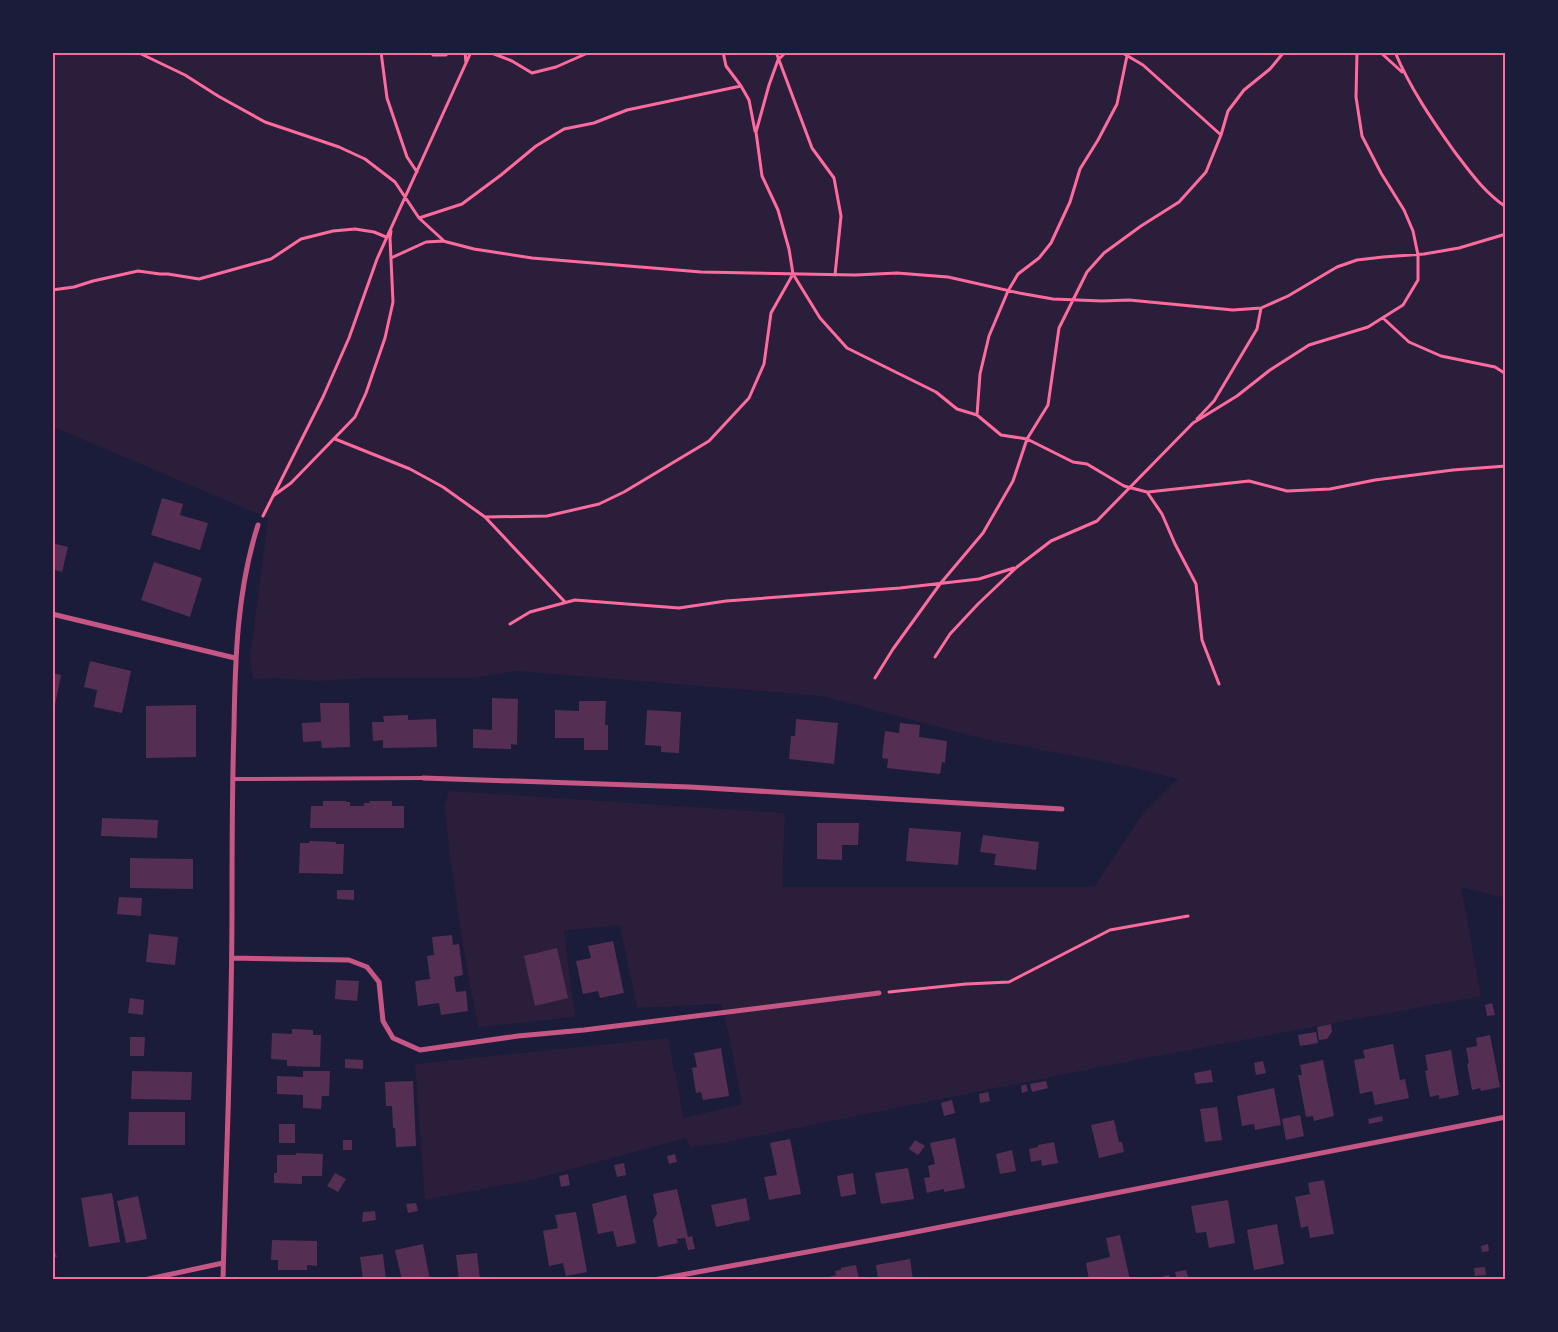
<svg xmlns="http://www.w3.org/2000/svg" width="1558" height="1332" font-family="Poppins,sans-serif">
<rect width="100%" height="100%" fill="#1b1b3a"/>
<path fill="#2a1e3b" d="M 52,53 L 1505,53 L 1505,898 L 1461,887 L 1481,996 L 1135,1060 L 722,1143 L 690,1147 L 686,1138 L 535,1179 L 425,1200 L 415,1064 L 668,1038 L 684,1118 L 742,1104 L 730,1040 L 721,1004 L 637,1008 L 620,925 L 564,931 L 575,1017 L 478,1027 L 461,933 L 447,832 L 445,806 L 449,791 L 785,813 L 782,887 L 1094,887 L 1142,815 L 1178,779 L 1131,767 L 980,738 L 822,696 L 517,671 L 473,678 L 366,678 L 318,681 L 275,678 L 253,679 L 250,660 L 268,518 L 53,427 Z"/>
<path fill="#542f53" d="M 162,498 L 183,504 L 180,515 L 208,523 L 200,550 L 151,535 Z
M 52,543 L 68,547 L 62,572 L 52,569 Z
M 154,562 L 202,578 L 190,617 L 141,600 Z
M 90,661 L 131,671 L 122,713 L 94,707 L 97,690 L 84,687 Z
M 52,673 L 61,675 L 53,715 L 52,715 Z
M 492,698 L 518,699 L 517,745 L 511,744 L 511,749 L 473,748 L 473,729 L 492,730 Z
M 579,701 L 606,701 L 605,725 L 608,725 L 608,750 L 584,750 L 584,738 L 555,738 L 555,710 L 579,711 Z
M 320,703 L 349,703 L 350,747 L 322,748 L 321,741 L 303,742 L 302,723 L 321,722 Z
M 196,705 L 196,757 L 146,758 L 146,706 Z
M 647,710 L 681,712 L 679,753 L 661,752 L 661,746 L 645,745 Z
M 408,715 L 408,720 L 436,719 L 437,747 L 383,748 L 383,740 L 373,741 L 372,722 L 384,722 L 383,716 Z
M 796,719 L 838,723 L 834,764 L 789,759 L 791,736 L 795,736 Z
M 900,723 L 920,725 L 919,737 L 947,741 L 945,763 L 942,762 L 940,774 L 887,768 L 888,759 L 882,758 L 885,731 L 899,733 Z
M 323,801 L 346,801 L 346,802 L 350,802 L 350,806 L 364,806 L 364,803 L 370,803 L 369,801 L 392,801 L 392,806 L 404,806 L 404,828 L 310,828 L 311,806 L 323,806 Z
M 102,818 L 158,820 L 157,838 L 101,836 Z
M 817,823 L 859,823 L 858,845 L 842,845 L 842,860 L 817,859 Z
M 909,828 L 961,832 L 958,865 L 906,861 Z
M 983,835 L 1039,842 L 1036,870 L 994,865 L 996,854 L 980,852 Z
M 310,841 L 336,842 L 336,844 L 344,844 L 343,874 L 299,873 L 300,843 L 309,843 Z
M 130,858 L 193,859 L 193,889 L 130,888 Z
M 337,890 L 354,890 L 354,900 L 337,899 Z
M 119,897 L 142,898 L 141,916 L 117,914 Z
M 149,934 L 178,937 L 175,965 L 146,962 Z
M 452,935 L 453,945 L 459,944 L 463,975 L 454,977 L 456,992 L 466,991 L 468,1011 L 441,1015 L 439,1003 L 418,1006 L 415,981 L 430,979 L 427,956 L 434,955 L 432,937 Z
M 613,941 L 624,993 L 600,998 L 598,991 L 583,994 L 576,961 L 591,958 L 588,946 Z
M 557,948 L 568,998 L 535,1006 L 524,956 Z
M 336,980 L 359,981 L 357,1001 L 335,999 Z
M 130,998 L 144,1000 L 143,1015 L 128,1013 Z
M 1492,1003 L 1495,1015 L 1487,1016 L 1485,1005 Z
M 1331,1024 L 1332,1032 L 1327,1039 L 1319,1040 L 1317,1027 Z
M 292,1029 L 313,1030 L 313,1035 L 321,1035 L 320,1067 L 287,1066 L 287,1060 L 271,1059 L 272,1033 L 292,1034 Z
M 1316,1032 L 1318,1043 L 1300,1046 L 1298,1035 Z
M 1490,1035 L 1500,1087 L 1481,1091 L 1480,1088 L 1472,1090 L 1467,1064 L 1469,1063 L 1466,1048 L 1477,1046 L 1476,1038 Z
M 130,1037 L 145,1037 L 144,1056 L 130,1056 Z
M 1393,1044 L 1400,1080 L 1405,1079 L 1409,1098 L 1375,1105 L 1372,1091 L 1360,1094 L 1354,1060 L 1365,1058 L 1363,1050 Z
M 721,1048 L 729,1096 L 703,1100 L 701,1092 L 696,1093 L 692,1068 L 697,1067 L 694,1053 Z
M 1451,1050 L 1459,1095 L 1439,1099 L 1439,1095 L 1430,1097 L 1425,1071 L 1428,1070 L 1425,1055 Z
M 345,1059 L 363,1060 L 363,1069 L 345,1068 Z
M 1323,1060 L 1334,1116 L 1314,1121 L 1313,1116 L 1306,1117 L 1298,1075 L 1302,1075 L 1300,1065 Z
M 1263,1061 L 1266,1073 L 1256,1075 L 1254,1063 Z
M 1211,1070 L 1213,1082 L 1196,1084 L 1194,1073 Z
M 132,1071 L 192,1072 L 191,1100 L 131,1099 Z
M 303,1071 L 330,1071 L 329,1096 L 322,1096 L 321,1109 L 303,1108 L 303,1095 L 277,1094 L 277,1076 L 303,1077 Z
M 413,1081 L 416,1146 L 396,1147 L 395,1128 L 393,1128 L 392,1106 L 386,1106 L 385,1082 Z
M 1046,1081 L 1048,1088 L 1032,1092 L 1030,1084 Z
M 1026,1084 L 1028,1091 L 1022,1093 L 1021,1086 Z
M 1274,1088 L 1281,1125 L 1255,1130 L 1254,1124 L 1242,1126 L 1237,1096 Z
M 988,1092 L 990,1101 L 980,1103 L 979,1094 Z
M 952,1100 L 955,1113 L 944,1116 L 941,1103 Z
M 1217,1107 L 1222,1140 L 1205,1142 L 1200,1109 Z
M 129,1112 L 185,1112 L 185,1145 L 128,1145 Z
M 1300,1115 L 1304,1136 L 1286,1140 L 1282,1119 Z
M 1382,1116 L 1383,1121 L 1369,1124 L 1368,1119 Z
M 1114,1120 L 1119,1142 L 1122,1142 L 1124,1152 L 1099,1158 L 1091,1125 Z
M 279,1124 L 295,1124 L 295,1143 L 279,1143 Z
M 955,1138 L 965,1188 L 944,1192 L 944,1189 L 927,1193 L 924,1178 L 930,1177 L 928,1166 L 935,1164 L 930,1143 Z
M 790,1139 L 801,1194 L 769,1200 L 764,1177 L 777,1175 L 770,1143 Z
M 343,1140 L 352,1140 L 352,1150 L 343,1150 Z
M 915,1140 L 925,1146 L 918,1155 L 909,1149 Z
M 1054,1142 L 1058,1163 L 1042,1166 L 1041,1160 L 1031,1162 L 1029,1149 L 1038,1147 L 1038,1145 Z
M 1012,1150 L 1016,1171 L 1000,1174 L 996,1154 Z
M 296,1153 L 323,1154 L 322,1176 L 302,1176 L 302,1184 L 274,1183 L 274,1173 L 277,1173 L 277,1155 L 296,1155 Z
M 675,1154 L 677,1162 L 669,1164 L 667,1156 Z
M 624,1163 L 626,1175 L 617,1177 L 614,1165 Z
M 908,1168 L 914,1199 L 881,1204 L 875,1173 Z
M 335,1173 L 346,1179 L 338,1192 L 327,1186 Z
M 853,1173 L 856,1194 L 841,1197 L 837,1176 Z
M 568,1174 L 570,1185 L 561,1187 L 559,1176 Z
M 1324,1180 L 1334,1234 L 1310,1238 L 1308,1226 L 1301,1228 L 1295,1197 L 1310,1194 L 1308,1183 Z
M 677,1189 L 688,1237 L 692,1236 L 695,1249 L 688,1250 L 685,1238 L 677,1239 L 678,1243 L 658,1247 L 653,1220 L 657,1214 L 653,1194 Z
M 112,1193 L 120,1242 L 89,1247 L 81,1198 Z
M 626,1195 L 636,1243 L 617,1247 L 613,1231 L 598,1234 L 592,1204 Z
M 138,1196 L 147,1239 L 126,1243 L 117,1201 Z
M 746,1198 L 750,1220 L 716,1227 L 711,1205 Z
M 1228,1200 L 1235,1243 L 1209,1248 L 1206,1232 L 1196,1233 L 1191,1206 Z
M 416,1203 L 418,1211 L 408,1213 L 406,1204 Z
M 375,1211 L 376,1220 L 362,1222 L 363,1212 Z
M 576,1212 L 587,1272 L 566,1276 L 563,1263 L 549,1266 L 543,1231 L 558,1228 L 555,1215 Z
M 1277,1224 L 1284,1264 L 1254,1270 L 1247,1230 Z
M 1120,1235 L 1130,1280 L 1089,1280 L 1086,1263 L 1110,1257 L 1106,1238 Z
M 272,1240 L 317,1241 L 317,1266 L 307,1265 L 307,1270 L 278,1270 L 278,1260 L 271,1260 Z
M 52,1243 L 57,1257 L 52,1258 Z
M 423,1244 L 430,1280 L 402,1280 L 395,1250 Z
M 1488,1244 L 1489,1251 L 1482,1252 L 1481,1246 Z
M 477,1253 L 480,1280 L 459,1280 L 456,1255 Z
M 383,1254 L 386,1280 L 363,1280 L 360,1257 Z
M 910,1259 L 913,1280 L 878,1280 L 876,1265 Z
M 856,1265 L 859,1280 L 825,1280 L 825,1278 L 836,1275 L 835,1271 L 841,1270 L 841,1268 Z
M 1485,1267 L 1486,1275 L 1475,1276 L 1474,1268 Z
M 1186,1270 L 1189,1280 L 1177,1280 L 1175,1272 Z
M 1169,1275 L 1170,1280 L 1154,1280 L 1154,1279 Z"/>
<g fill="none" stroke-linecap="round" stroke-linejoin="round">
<path stroke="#ff6b9d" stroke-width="3" d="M 137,52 L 185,75 L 218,96 L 265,122 L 339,147 L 365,159 L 395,182 L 419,218 L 443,240
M 381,52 L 387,98 L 407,157 L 417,172
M 432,52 L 433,55 L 446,55 L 448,52
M 465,52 L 466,63
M 489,52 L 512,61 L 532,73 L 556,67 L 590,52
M 723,52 L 726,66 L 741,86 L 749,100 L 755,131
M 776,52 L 812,148 L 834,178 L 841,216 L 835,275
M 786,52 L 778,60 L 769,85 L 756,132 L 762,176 L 778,210 L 789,249 L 793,274 L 820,318 L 847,348 L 936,392 L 957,409 L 977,415 L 1001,435 L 1027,439 L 1073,462 L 1087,464 L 1124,486 L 1147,492 L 1162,514 L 1175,544 L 1196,584 L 1202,640 L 1219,684
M 1121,52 L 1143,65 L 1221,135
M 1380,52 L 1402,72
M 1395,52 C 1410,88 1432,120 1454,151 C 1470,172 1484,192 1506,207
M 419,218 L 462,204 L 501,175 L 536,146 L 564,129 L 594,123 L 627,110 L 741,86
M 391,258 L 426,242 L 443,241 L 474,249 L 532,258 L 701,272 L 855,275 L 897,273 L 948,277 L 1019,293 L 1053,299 L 1102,301 L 1129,300 L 1233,310 L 1261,308 L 1288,296 L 1337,267 L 1357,260 L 1383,257 L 1424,254 L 1459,248 L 1506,234
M 52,290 L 74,287 L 93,281 L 138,271 L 160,274 L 168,274 L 199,279 L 271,259 L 301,239 L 333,231 L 355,229 L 374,232 L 386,237
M 1383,318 L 1409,342 L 1441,356 L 1495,367 L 1506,374
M 977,415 L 980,374 L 989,336 L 1008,291 L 1018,274 L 1039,258 L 1051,243 L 1070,202 L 1080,169 L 1098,140 L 1117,104 L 1127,56
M 1197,419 L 1214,401 L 1257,329 L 1261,308
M 335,439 L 410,469 L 443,487 L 485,517 L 565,602
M 1148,492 L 1249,481 L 1287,491 L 1330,489 L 1375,480 L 1453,470 L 1506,466
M 273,496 L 291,483 L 355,417 L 366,393 L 385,338 L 393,302 L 390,238 L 391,231
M 263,516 L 323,397 L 349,338 L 377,259 L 471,52
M 485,517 L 547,516 L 599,504 L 624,492 L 709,441 L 749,398 L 764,364 L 771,313 L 793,274
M 510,624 L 530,612 L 575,600 L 679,608 L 726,601 L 900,588 L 979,579 L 1014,568
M 935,657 L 950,634 L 978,604 L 1017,567 L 1051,541 L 1097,521 L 1193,423 L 1237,396 L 1270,370 L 1309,345 L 1368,327 L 1403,305 L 1418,280 L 1418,255 L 1413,231 L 1404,210 L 1381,173 L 1362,136 L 1356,97 L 1357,52
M 875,678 L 893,649 L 940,584 L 983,533 L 1013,481 L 1027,439 L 1048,405 L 1059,328 L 1087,272 L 1104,253 L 1141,226 L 1179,202 L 1206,172 L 1221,135 L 1228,111 L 1244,90 L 1270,69 L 1284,52
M 889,992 L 966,984 L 1009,982 L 1110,930 L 1188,916"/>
<path stroke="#c65784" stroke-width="4" d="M 233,779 L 423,778"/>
<path stroke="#c65784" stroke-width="5" d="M 52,614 L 235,658
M 423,778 L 690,787 L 1062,809
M 232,958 L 349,960 L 367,967 L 379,982 L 383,1021 L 393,1038 L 420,1050 L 518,1036 L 584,1030 L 879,993
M 144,1280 L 223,1263
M 223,1280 C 226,1155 232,1031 232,907 C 232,847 232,788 234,728 C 235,660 237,590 258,525
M 654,1280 L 905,1234 L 1506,1117"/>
</g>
<rect width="1558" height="1332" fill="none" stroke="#1b1b3a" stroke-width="108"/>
<rect x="54" y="54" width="1450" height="1224" fill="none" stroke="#ff6b9d" stroke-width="2"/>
</svg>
